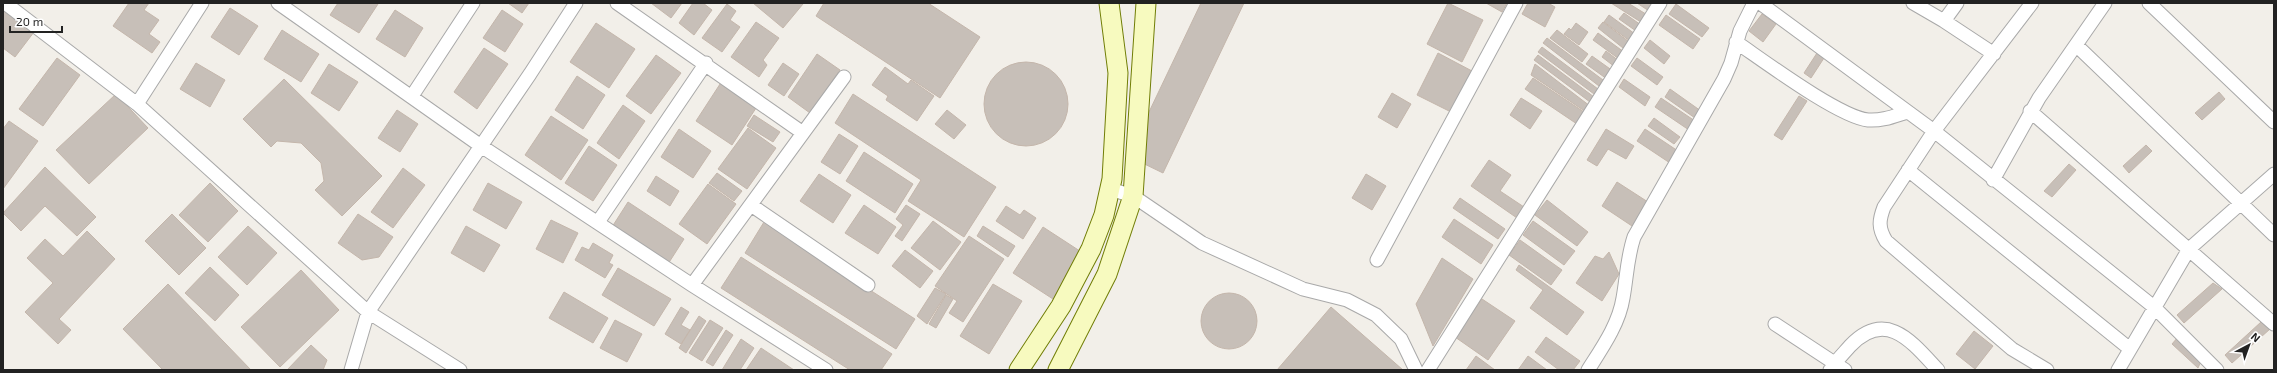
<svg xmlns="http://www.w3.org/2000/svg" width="2277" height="373" font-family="'Exo 2',sans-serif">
<rect width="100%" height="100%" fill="#f2efe9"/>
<path fill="#c7bfb8" stroke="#c4b6ab" d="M 129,3 L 149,3 L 144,10 L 159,20 L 149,34 L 160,42 L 152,53 L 113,26 Z
M 338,3 L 376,3 L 378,4 L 359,33 L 330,15 Z
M 508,3 L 529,3 L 522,13 Z
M 651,3 L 682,3 L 671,18 Z
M 693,3 L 703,3 L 712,10 L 694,35 L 679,23 Z
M 753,3 L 802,3 L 803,4 L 783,28 Z
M 824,3 L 928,3 L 980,37 L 940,98 L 816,16 Z
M 1201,3 L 1244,3 L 1163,173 L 1128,156 Z
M 1448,3 L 1483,20 L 1462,62 L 1427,44 Z
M 1486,3 L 1507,3 L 1502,12 Z
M 1528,3 L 1548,3 L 1555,7 L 1545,27 L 1522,14 Z
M 1611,3 L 1628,3 L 1649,16 L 1644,24 Z
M 1637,3 L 1655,3 L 1649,11 Z
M 727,4 L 736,11 L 730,20 L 740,27 L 722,52 L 702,38 Z
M 1676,4 L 1709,28 L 1702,37 L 1669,14 Z
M 230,8 L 258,26 L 239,55 L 211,37 Z
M 3,10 L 34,32 L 15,57 L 3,48 Z
M 395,10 L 423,28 L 405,57 L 376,39 Z
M 502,10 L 523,24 L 505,52 L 483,38 Z
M 1624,13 L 1641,25 L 1636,31 L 1619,19 Z
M 1762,14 L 1776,24 L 1763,42 L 1749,31 Z
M 1609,15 L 1635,34 L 1630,41 L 1604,22 Z
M 1666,15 L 1700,39 L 1693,49 L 1659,25 Z
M 756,22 L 779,38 L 763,60 L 767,65 L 759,77 L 731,57 Z
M 1603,22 L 1628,41 L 1623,48 L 1598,28 Z
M 596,23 L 635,49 L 609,88 L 570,62 Z
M 1576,23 L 1588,32 L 1579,45 L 1564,34 L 1569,28 L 1571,30 Z
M 282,30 L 319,54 L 301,82 L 264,59 Z
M 1557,30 L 1588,54 L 1582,62 L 1550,38 Z
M 1598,33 L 1624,52 L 1619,59 L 1593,40 Z
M 1547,38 L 1603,80 L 1599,86 L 1543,43 Z
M 1650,40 L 1670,56 L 1664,64 L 1644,48 Z
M 1542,47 L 1598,89 L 1594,94 L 1538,52 Z
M 484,48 L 508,64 L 477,109 L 454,92 Z
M 1606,51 L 1619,61 L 1615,67 L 1602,57 Z
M 1438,53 L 1472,71 L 1451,112 L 1417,95 Z
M 1817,53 L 1824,58 L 1811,78 L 1804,73 Z
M 817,54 L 840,70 L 810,113 L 788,97 Z
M 656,55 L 681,73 L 651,114 L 626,96 Z
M 1538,55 L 1594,97 L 1590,102 L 1534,60 Z
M 1592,56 L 1613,71 L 1607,79 L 1586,64 Z
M 57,58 L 80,75 L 43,126 L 19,109 Z
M 1637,58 L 1663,77 L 1657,85 L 1631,66 Z
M984 104a42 42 0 1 1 84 0a42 42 0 1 1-84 0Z
M 196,63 L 225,80 L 210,107 L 180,89 Z
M 783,63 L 799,74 L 784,96 L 768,85 Z
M 329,64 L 358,82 L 339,111 L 311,93 Z
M 1535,64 L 1590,106 L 1586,112 L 1531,75 Z
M 885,67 L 908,84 L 911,80 L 934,96 L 917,121 L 886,100 L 888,96 L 872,85 Z
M 577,76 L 605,95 L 583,129 L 555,110 Z
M 1533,78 L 1584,112 L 1577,124 L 1525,89 Z
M 284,79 L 382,176 L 342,216 L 315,190 L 324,181 L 321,163 L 301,143 L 277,141 L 271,147 L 243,119 Z
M 1624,79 L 1650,97 L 1645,106 L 1619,87 Z
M 722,81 L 758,105 L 732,145 L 696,121 Z
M 1670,89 L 1701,111 L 1695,118 L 1665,97 Z
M 2219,92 L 2225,99 L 2202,120 L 2195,113 Z
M 1392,93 L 1411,104 L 1397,128 L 1378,117 Z
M 116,94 L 148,128 L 89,184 L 56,150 Z
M 853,94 L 996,187 L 964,237 L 908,201 L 921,180 L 835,123 Z
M 1799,96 L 1807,101 L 1782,140 L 1774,135 Z
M 1521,98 L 1542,111 L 1530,129 L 1510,115 Z
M 1661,98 L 1695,121 L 1689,130 L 1655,107 Z
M 623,105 L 645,121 L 619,159 L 597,143 Z
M 397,110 L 418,124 L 400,152 L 378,138 Z
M 947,110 L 966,125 L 954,139 L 935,124 Z
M 754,115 L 780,132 L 773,142 L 747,126 Z
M 551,116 L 588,140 L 561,180 L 525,155 Z
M 1654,118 L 1680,137 L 1674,144 L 1648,126 Z
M 9,121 L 38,141 L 3,189 L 3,129 Z
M 748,128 L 776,148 L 747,189 L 718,169 Z
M 679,129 L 711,151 L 693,178 L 661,157 Z
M 1606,129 L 1634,146 L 1626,159 L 1608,149 L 1597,166 L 1587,160 Z
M 1645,129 L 1678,151 L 1670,163 L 1637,141 Z
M 839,134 L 858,146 L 840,174 L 821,162 Z
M 2146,145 L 2152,151 L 2129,173 L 2123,166 Z
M 589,146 L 617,165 L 593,201 L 565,183 Z
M 864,152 L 913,184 L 895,213 L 846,181 Z
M 1489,160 L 1511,175 L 1500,191 L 1524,207 L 1517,218 L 1471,186 Z
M 2069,164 L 2076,170 L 2052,197 L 2044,191 Z
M 45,167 L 96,217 L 77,236 L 45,206 L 21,231 L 3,213 Z
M 403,168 L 425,185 L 393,228 L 371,212 Z
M 717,173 L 742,191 L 734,201 L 709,183 Z
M 819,174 L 851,195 L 833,223 L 800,201 Z
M 1366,174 L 1386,186 L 1372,210 L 1352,198 Z
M 656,176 L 679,191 L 670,206 L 647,191 Z
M 1617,182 L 1648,202 L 1632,226 L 1602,206 Z
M 210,183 L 238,211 L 208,242 L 179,215 Z
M 488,183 L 522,202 L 506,229 L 473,210 Z
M 708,184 L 736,204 L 707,244 L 679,224 Z
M 1460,198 L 1505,229 L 1498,239 L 1453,208 Z
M 1547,200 L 1588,232 L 1577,246 L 1535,215 Z
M 628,202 L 684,239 L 668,264 L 612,227 Z
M 864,205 L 896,227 L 878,254 L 845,233 Z
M 906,205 L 920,214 L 902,241 L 895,236 L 903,225 L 896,219 Z
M 1006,206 L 1020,215 L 1024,210 L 1036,218 L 1023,239 L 996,221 Z
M 172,214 L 206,248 L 179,275 L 145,241 Z
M 358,214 L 393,237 L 379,257 L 362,260 L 338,243 Z
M 1454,219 L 1493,245 L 1481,264 L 1442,237 Z
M 551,220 L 578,233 L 563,263 L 536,249 Z
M 933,221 L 961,242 L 940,270 L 911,248 Z
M 1533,221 L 1575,251 L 1564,265 L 1523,235 Z
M 764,222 L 915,319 L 896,349 L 745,253 Z
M 248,226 L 277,253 L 247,285 L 218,257 Z
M 466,226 L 500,245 L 484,272 L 451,253 Z
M 983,226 L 1015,246 L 1008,257 L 977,236 Z
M 1043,227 L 1086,255 L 1056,301 L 1013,273 Z
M 87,231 L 115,259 L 59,319 L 71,330 L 58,344 L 25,312 L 53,283 L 27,258 L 45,239 L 63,256 Z
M 969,236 L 1004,259 L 963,322 L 949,313 L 957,301 L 935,286 Z
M 1520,240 L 1562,270 L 1551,285 L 1509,255 Z
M 593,243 L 613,255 L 609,263 L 613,265 L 605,278 L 575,260 L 582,247 L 589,250 Z
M 905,250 L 933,271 L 920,288 L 892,266 Z
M 1609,252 L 1619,274 L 1602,301 L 1576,283 L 1595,256 L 1603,259 Z
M 741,257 L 892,354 L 881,370 L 850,370 L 721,288 Z
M 1442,258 L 1473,279 L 1433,346 L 1416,304 Z
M 1519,265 L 1584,312 L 1567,335 L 1530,308 L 1543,290 L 1516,270 Z
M 210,267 L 239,295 L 215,321 L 185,293 Z
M 618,268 L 671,299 L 654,326 L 602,295 Z
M 301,270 L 339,310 L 280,367 L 241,327 Z
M 2213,283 L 2222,289 L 2184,323 L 2177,315 Z
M 168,284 L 251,370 L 163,370 L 123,329 Z
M 993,284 L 1022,301 L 989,354 L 960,336 Z
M 935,288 L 946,294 L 927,324 L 917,316 Z
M 564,292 L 608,318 L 593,343 L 549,318 Z
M1201 321a28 28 0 1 1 56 0a28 28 0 1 1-56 0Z
M 946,295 L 953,299 L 936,328 L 929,324 Z
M 1482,299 L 1515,321 L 1488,360 L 1455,337 Z
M 681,307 L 689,312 L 681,325 L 690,330 L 681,344 L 665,334 Z
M 1331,307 L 1403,370 L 1277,370 Z
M 699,316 L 706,321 L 686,353 L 679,348 Z
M 615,320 L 642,334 L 627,362 L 600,348 Z
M 710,320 L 723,328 L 702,361 L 689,353 Z
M 2261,322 L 2270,329 L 2232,363 L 2225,355 Z
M 726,330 L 733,335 L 713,366 L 706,362 Z
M 1974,331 L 1993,346 L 1975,369 L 1956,354 Z
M 1546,337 L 1580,361 L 1573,370 L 1559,370 L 1535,352 Z
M 2178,337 L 2202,359 L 2198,368 L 2172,344 Z
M 741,339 L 754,348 L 740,370 L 722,370 Z
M 311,345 L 327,360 L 323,370 L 287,370 Z
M 761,348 L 794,370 L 746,370 Z
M 1476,356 L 1495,370 L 1466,370 Z
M 1528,356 L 1547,370 L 1518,370 Z"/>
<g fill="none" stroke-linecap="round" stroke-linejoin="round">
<defs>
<path id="street" d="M 5,3 L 137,104 L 368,312 L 460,370
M 278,3 L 481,146 L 692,285 L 826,370
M 617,3 L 803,133
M 1760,3 L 1934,131 L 2154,307 L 2217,370
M 1913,3 L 1944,21
M 1957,3 L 1944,21 L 1994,54
M 2032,3 L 1934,131 L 1884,207 C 1879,220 1878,228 1886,241 L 2012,349 L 2047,370
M 2149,3 L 2274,122
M 1736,42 C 1764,61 1839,117 1868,120 C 1883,121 1894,116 1907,112
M 2076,45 L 2274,235
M 412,96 L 473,3
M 137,104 L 202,3
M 2030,111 L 2274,324
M 1908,170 L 2130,349
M 1993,180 L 2039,98 L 2105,3
M 1110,189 L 1133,196 L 1202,243 L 1303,289 L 1347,300 L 1376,315 L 1401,339 L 1416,370
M 751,205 L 868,285
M 598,222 L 706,63
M 1377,260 L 1516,3
M 692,285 L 844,77
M 1775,324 L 1845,370
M 351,370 L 368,312 L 530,74 L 576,3
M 1428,370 L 1660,3
M 1588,370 C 1602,348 1619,324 1623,298 C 1627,276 1627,258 1634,237 L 1724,79 L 1731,63 L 1740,31 L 1754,3
M 1830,370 C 1836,361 1843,354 1850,346 C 1886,308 1912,342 1938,370
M 2118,370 L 2189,249 L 2274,174"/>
<path id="secondary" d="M 1019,370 L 1061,306 L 1091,249 L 1104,215 L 1112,179 L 1118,73 L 1109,3
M 1058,370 L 1107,274 L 1133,196 L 1146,3"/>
</defs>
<use href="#street" stroke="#a9a9a9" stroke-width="15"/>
<use href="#secondary" stroke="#707d05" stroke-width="21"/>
<use href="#street" stroke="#fff" stroke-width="13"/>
<use href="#secondary" stroke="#f7fabf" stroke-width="19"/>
</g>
<rect width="2277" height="373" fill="none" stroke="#222222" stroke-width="8"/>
<g transform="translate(2249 345) rotate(41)" stroke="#ffffff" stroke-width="3" paint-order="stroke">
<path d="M0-3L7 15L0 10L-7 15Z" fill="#222222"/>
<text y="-6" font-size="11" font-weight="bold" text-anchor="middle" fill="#222222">N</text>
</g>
<path d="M10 26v6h52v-6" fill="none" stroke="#222222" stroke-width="2"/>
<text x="16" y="26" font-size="12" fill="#222222" stroke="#ffffff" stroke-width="3" paint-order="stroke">20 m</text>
</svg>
